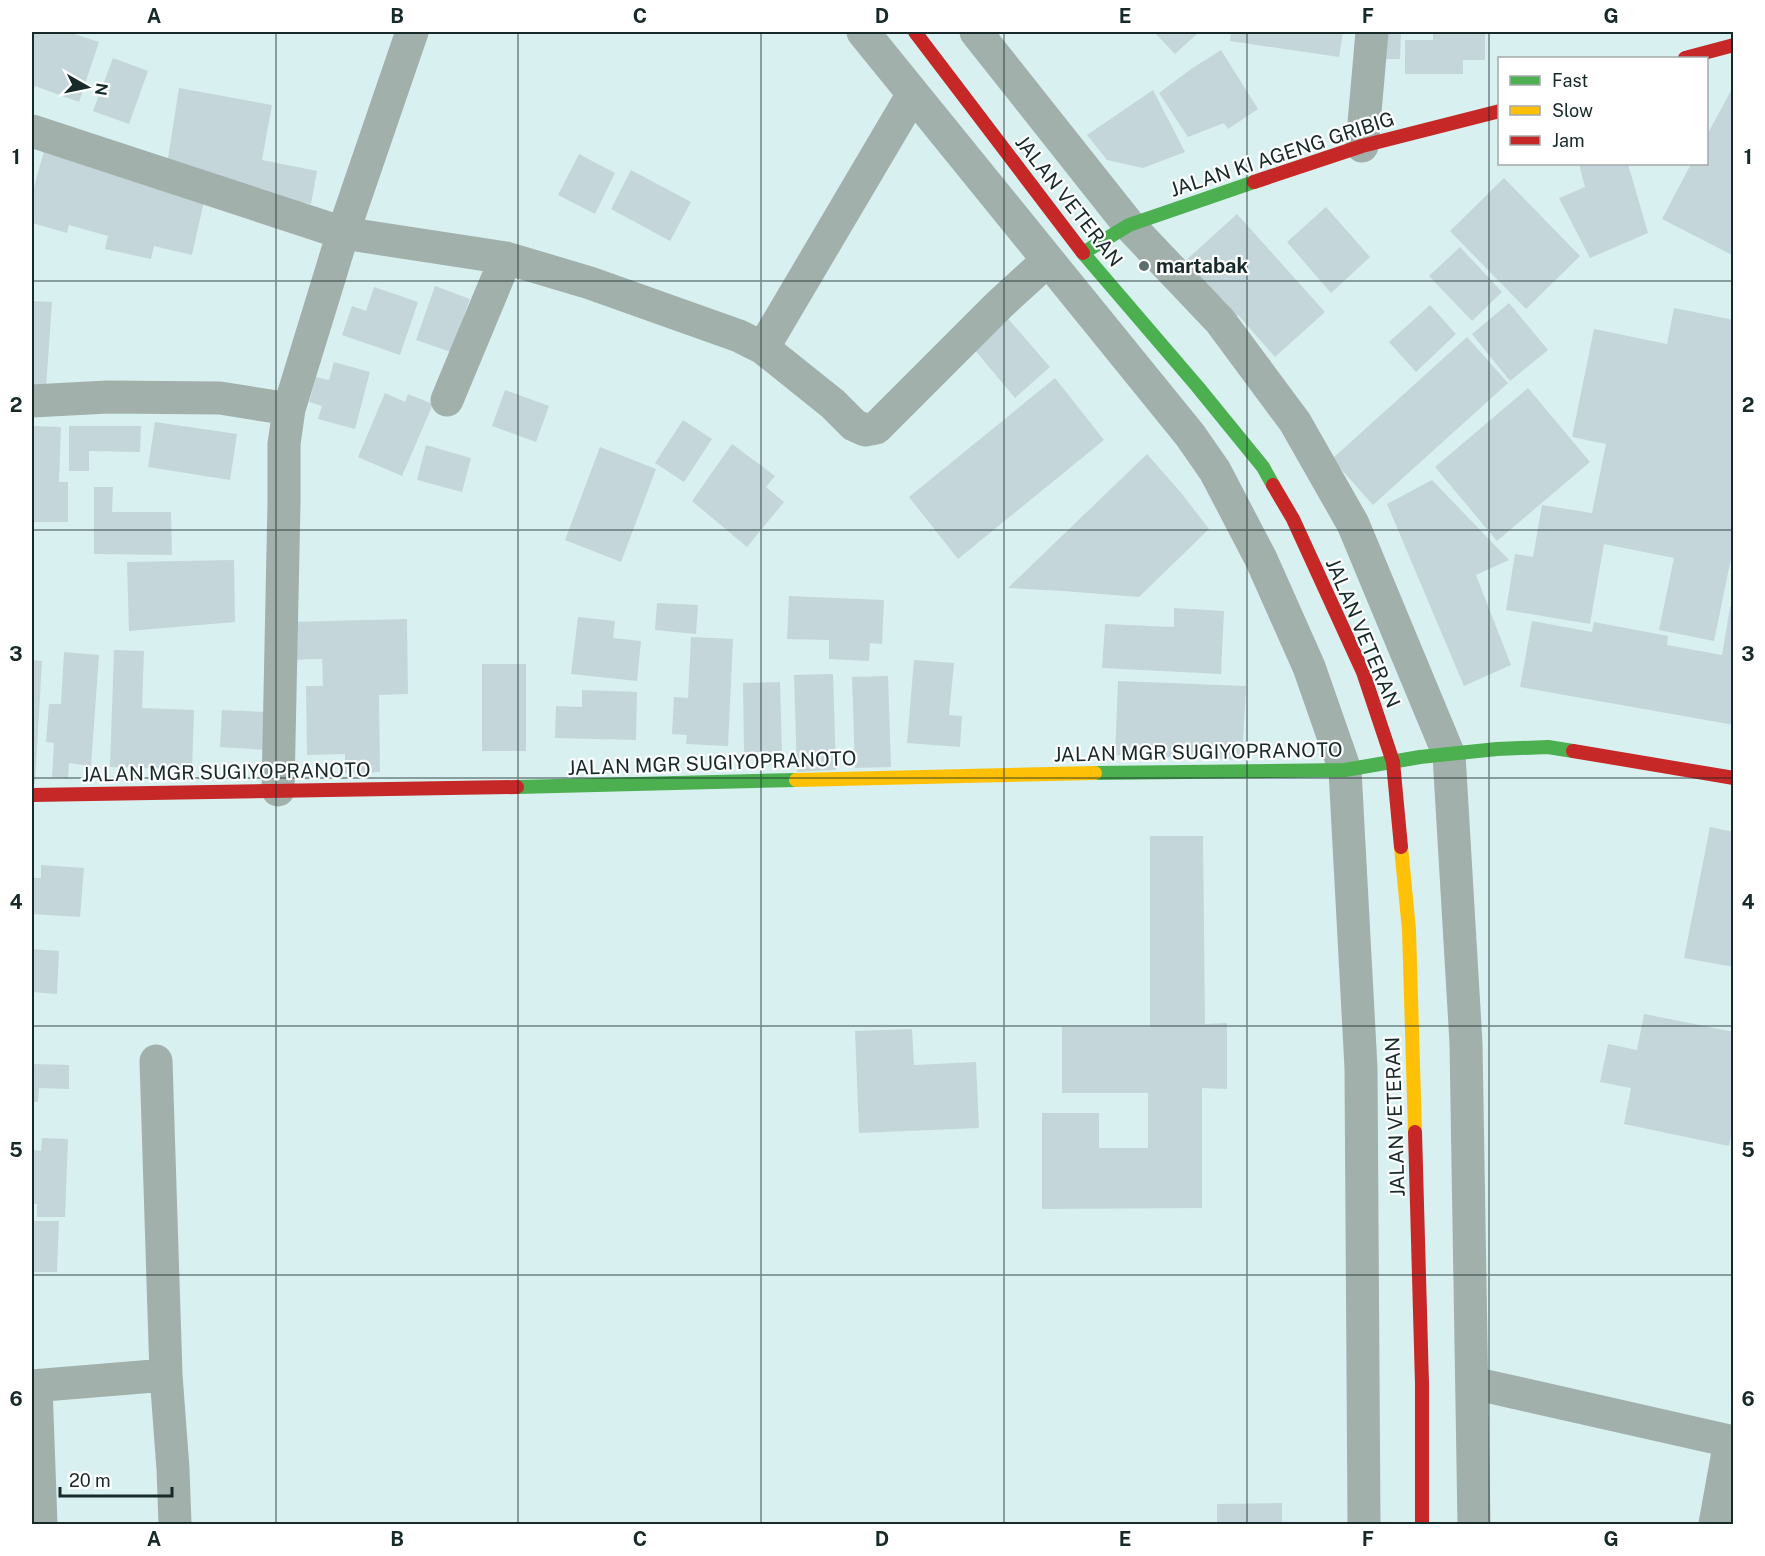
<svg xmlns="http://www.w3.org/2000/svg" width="1765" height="1556" font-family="'Public Sans',sans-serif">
<rect width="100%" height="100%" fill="#d8f0f0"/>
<path fill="#c4d6d9" d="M 32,32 L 68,32 L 99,42 L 79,102 L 35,86 L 32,94 Z
M 1154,32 L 1199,32 L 1175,54 Z
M 1231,32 L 1343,32 L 1339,57 L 1230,41 Z
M 1365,32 L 1401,32 L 1400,59 L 1362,59 Z
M 1433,32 L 1485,32 L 1485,60 L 1463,60 L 1463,74 L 1405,74 L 1405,40 L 1433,40 Z
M 1221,50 L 1258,109 L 1228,129 L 1224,123 L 1188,137 L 1159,93 L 1191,69 Z
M 113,58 L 148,71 L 129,124 L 93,111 Z
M 1734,85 L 1734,256 L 1662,219 L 1691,164 L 1707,164 L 1707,135 Z
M 179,88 L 272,105 L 262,160 L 317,171 L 311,204 L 217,186 L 166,171 Z
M 1153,90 L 1185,152 L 1143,168 L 1107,160 L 1087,135 Z
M 44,151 L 204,201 L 192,255 L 154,246 L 151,259 L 105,249 L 108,236 L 69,225 L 67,233 L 32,223 L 32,194 Z
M 579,154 L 615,173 L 595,214 L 558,195 Z
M 1579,164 L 1628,164 L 1648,233 L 1590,258 L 1559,198 L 1585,187 Z
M 631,170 L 691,202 L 670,241 L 611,209 Z
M 1504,178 L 1580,256 L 1526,309 L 1450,231 Z
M 1326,207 L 1370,257 L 1331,293 L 1287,242 Z
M 1237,214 L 1325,312 L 1275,357 L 1238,315 L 1234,319 L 1184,262 Z
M 1460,247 L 1502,292 L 1472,321 L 1429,276 Z
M 435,286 L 470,299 L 451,352 L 416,340 Z
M 374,287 L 418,302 L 400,355 L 342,335 L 352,306 L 366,311 Z
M 32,301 L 52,302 L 46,388 L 32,387 Z
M 1509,303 L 1548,350 L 1510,381 L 1472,334 Z
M 1430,305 L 1456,334 L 1416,372 L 1389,342 Z
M 1674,308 L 1734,320 L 1734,544 L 1714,641 L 1659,630 L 1674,558 L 1604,544 L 1590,624 L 1506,610 L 1515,554 L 1533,557 L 1542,505 L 1592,513 L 1606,444 L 1572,437 L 1594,329 L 1667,344 Z
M 1004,314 L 1050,367 L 1015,398 L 969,343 Z
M 1467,337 L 1508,383 L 1373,505 L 1332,459 Z
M 334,362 L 370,372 L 355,429 L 318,419 L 322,406 L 309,402 L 316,377 L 329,380 Z
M 1055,378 L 1104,440 L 958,559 L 909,497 Z
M 1528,388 L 1590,462 L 1497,541 L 1435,467 Z
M 505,390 L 549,406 L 536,442 L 492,426 Z
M 385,393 L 405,402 L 408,394 L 433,404 L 402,476 L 358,457 Z
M 683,420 L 712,439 L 684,482 L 655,463 Z
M 155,422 L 237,434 L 230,480 L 148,467 Z
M 32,426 L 61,427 L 59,482 L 68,482 L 68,522 L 32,522 Z
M 69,426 L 141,426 L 140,452 L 89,451 L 89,471 L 69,471 Z
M 732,444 L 775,476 L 766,487 L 784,502 L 747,547 L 692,501 Z
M 426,445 L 471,458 L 462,492 L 417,480 Z
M 600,447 L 656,469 L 621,562 L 565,540 Z
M 1147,454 L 1182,494 L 1209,529 L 1139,597 L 1063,591 L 1008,588 Z
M 1432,480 L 1509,560 L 1476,575 L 1511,665 L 1464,686 L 1387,504 Z
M 94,487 L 113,487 L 112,512 L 171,512 L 172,555 L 94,554 Z
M 234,560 L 235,622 L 129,631 L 127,562 Z
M 789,596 L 884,600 L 882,644 L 870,643 L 869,661 L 829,659 L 829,640 L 787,639 Z
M 657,603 L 698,605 L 696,634 L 655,630 Z
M 1730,607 L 1734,607 L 1734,725 L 1520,687 L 1532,621 L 1592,632 L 1594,622 L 1668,636 L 1667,645 L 1722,655 Z
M 1174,608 L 1224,611 L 1221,674 L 1102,668 L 1105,624 L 1174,627 Z
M 578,617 L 615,621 L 613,638 L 641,641 L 637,681 L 571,674 Z
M 407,619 L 408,694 L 379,695 L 380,772 L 345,773 L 345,754 L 307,755 L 306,686 L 323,686 L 322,659 L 290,660 L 289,622 Z
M 691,637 L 733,639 L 728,746 L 686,744 L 687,735 L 672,734 L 674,697 L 688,698 Z
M 114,650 L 144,651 L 142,708 L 194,710 L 192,770 L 110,767 Z
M 64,652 L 99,655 L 91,766 L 69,763 L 68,778 L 52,777 L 54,743 L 46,742 L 49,704 L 61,704 Z
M 32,660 L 42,661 L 35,784 L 32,784 Z
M 914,660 L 954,663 L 949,715 L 962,716 L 960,747 L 907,743 Z
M 482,664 L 526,664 L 526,751 L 482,751 Z
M 833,674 L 836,770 L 797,772 L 794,675 Z
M 888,676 L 891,767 L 855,768 L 852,677 Z
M 1118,681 L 1246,686 L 1242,760 L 1115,755 Z
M 780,682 L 782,752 L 744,752 L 743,683 Z
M 582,690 L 637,692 L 636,740 L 555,738 L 556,706 L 582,707 Z
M 222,710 L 268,712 L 266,750 L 220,747 Z
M 1710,827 L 1734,832 L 1734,967 L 1684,958 Z
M 1150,836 L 1203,836 L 1205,1024 L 1227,1023 L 1227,1089 L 1202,1088 L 1202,1208 L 1042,1209 L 1042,1113 L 1099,1113 L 1099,1148 L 1148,1148 L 1148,1093 L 1062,1093 L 1062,1027 L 1150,1027 Z
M 41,865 L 84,868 L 80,917 L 32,914 L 32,878 L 41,878 Z
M 32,949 L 59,951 L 57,994 L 32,992 Z
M 1644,1014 L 1734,1032 L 1734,1122 L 1729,1146 L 1624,1124 L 1631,1088 L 1600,1082 L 1608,1044 L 1637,1050 Z
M 912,1029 L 914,1065 L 976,1062 L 979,1128 L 859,1133 L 855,1031 Z
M 32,1064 L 69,1065 L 69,1089 L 39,1088 L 38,1102 L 32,1102 Z
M 42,1138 L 68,1139 L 65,1217 L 37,1217 L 37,1204 L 32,1204 L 32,1150 L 41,1151 Z
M 32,1221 L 59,1221 L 57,1272 L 32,1272 Z
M 1282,1503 L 1282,1524 L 1217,1524 L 1217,1504 Z"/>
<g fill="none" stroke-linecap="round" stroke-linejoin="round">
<path stroke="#a2b0ab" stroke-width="33" d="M 863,32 L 1190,435 L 1215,471 L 1261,559 L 1309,667 L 1345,770 L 1361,1068 L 1364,1524
M 976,32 L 1129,225 L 1220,321 L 1295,422 L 1353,524 L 1449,755 L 1466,1043 L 1474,1524
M 32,131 L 343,233 L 506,258 L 590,283 L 739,336 L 763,348 L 833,404 L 854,425 L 865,430 L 876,428 L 999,305 L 1047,261
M 1362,146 L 1372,32
M 763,348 L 913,94
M 447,400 L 506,258
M 32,401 L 108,397 L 220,398 L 289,409
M 278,790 L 284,502 L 284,444 L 289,409 L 343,233 L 412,32
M 156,1061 L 166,1375
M 1473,1383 L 1734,1442
M 32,1386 L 166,1375 L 173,1469 L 175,1524
M 36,1386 L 41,1524
M 1715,1524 L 1730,1441"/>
<path stroke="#4caf50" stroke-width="14" d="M 1254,182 L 1129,225 L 1083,253 L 1197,386 L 1263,467 L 1273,485
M 1095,773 L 1345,770 L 1420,757 L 1497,749 L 1548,747 L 1573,751
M 517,787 L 796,780"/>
<path stroke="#ffc107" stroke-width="14" d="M 796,780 L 1095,773
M 1401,847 L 1409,930 L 1415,1132"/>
<path stroke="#c62828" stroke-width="14" d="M 915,32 L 1083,253
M 1685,58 L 1734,45
M 1254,182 L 1362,146 L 1500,111
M 1273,485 L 1293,519 L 1363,672 L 1393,762 L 1401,847
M 1573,751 L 1734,778
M 32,795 L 517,787
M 1415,1132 L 1422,1384 L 1422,1524"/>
</g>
<path fill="none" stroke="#172929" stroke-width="1.5" stroke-opacity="0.55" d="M 276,32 L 276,1524M 518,32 L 518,1524M 761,32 L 761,1524M 1004,32 L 1004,1524M 1247,32 L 1247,1524M 1489,32 L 1489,1524M 32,281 L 1734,281M 32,530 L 1734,530M 32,778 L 1734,778M 32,1026 L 1734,1026M 32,1275 L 1734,1275"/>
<circle fill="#5b6f6f" stroke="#fff" stroke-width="2" cx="1144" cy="266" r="6"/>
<g text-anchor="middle" stroke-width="4.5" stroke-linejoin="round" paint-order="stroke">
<g font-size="20" fill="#172929" stroke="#fff">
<text transform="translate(1282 154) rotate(-18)" y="7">JALAN KI AGENG GRIBIG</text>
<text transform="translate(1069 201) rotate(52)" y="7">JALAN VETERAN</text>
<text transform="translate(1363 633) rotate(67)" y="7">JALAN VETERAN</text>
<text transform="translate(1198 752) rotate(-1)" y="7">JALAN MGR SUGIYOPRANOTO</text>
<text transform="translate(712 763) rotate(-2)" y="7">JALAN MGR SUGIYOPRANOTO</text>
<text transform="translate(226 772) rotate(-1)" y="7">JALAN MGR SUGIYOPRANOTO</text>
<text transform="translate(1395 1117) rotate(-92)" y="7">JALAN VETERAN</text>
</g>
<g font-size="20" font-weight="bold" fill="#172929" stroke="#fff" text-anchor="start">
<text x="1156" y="273">martabak</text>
</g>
</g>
<rect width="1765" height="1556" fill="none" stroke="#ffffff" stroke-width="66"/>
<rect x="1498" y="57" width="210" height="108" fill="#ffffff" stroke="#a2a9a9" stroke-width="1.5"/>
<rect x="1510" y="76" width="30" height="9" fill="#4caf50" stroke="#a2a9a9" stroke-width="1.5"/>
<text x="1552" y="87" font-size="18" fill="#172929">Fast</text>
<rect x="1510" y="106" width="30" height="9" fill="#ffc107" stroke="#a2a9a9" stroke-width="1.5"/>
<text x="1552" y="117" font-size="18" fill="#172929">Slow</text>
<rect x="1510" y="136" width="30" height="9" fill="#c62828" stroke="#a2a9a9" stroke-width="1.5"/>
<text x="1552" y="147" font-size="18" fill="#172929">Jam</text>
<g transform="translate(87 87) rotate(99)" stroke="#ffffff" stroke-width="4.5" paint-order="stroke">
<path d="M0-4.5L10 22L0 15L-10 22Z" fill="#172929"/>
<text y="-9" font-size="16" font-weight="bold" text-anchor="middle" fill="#172929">N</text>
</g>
<path d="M60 1487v9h112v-9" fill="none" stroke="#172929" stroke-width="3"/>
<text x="69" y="1487" font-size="18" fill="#172929" stroke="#ffffff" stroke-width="4.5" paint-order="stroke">20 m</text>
<rect x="33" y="33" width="1699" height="1490" fill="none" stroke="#172929" stroke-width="2"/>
<g font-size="20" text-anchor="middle" font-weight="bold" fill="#172929">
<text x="154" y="23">A</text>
<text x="397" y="23">B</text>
<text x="640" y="23">C</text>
<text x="882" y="23">D</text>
<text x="1125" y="23">E</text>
<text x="1368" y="23">F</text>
<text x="1611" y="23">G</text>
<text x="16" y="164">1</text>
<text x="1748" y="164">1</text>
<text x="16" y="412">2</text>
<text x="1748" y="412">2</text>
<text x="16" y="661">3</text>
<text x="1748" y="661">3</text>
<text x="16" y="909">4</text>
<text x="1748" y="909">4</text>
<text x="16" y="1157">5</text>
<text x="1748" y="1157">5</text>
<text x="16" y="1406">6</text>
<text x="1748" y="1406">6</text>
<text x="154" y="1546">A</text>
<text x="397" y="1546">B</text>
<text x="640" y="1546">C</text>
<text x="882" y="1546">D</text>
<text x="1125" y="1546">E</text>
<text x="1368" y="1546">F</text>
<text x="1611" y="1546">G</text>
</g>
</svg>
